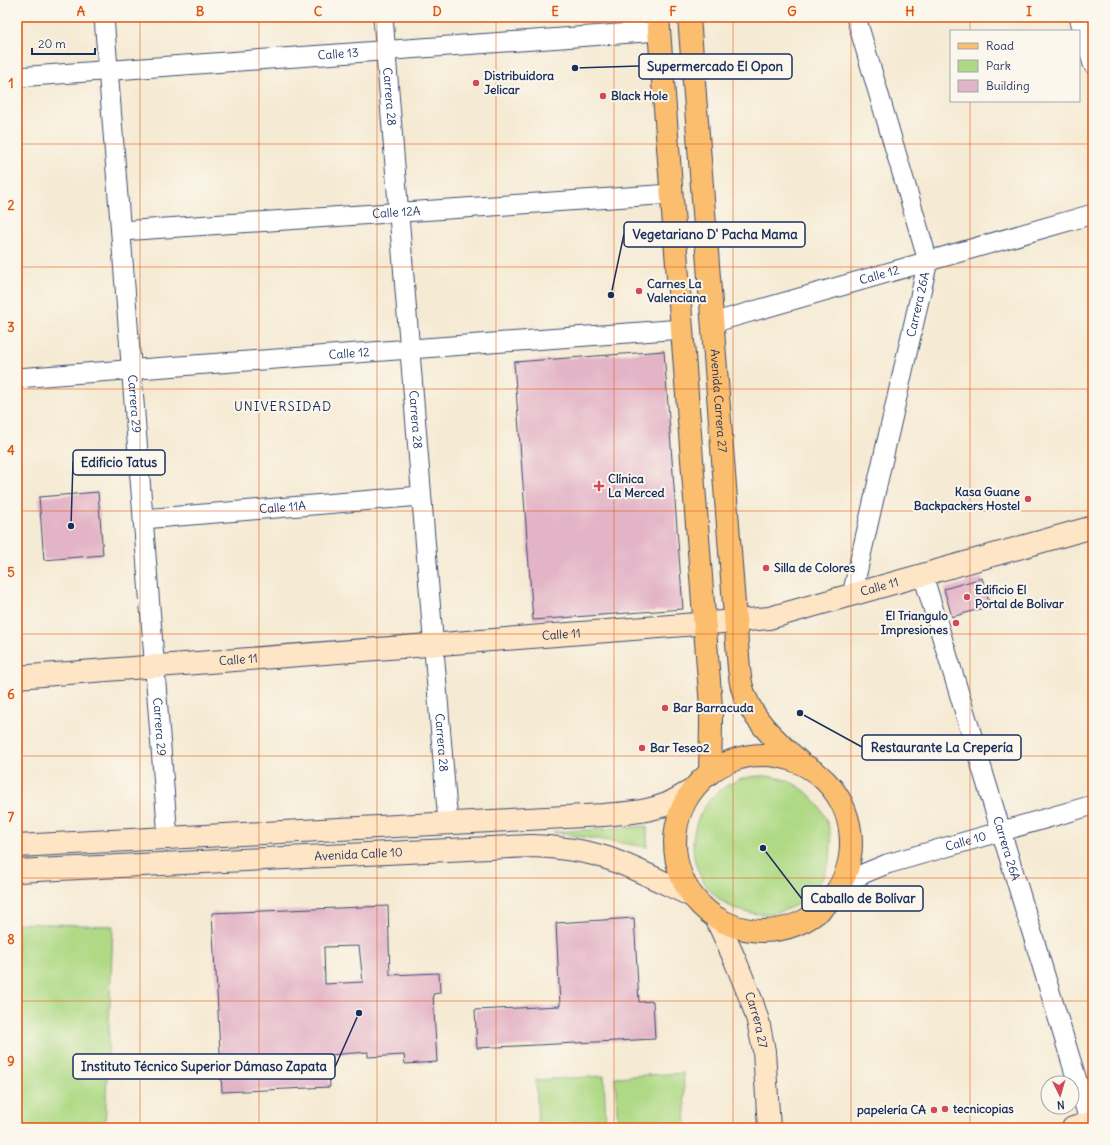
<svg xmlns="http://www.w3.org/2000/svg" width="1110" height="1145" font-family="Delius,sans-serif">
<rect width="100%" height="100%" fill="#fbf7ec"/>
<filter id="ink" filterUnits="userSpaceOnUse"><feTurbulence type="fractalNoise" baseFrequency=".025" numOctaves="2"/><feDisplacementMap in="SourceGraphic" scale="8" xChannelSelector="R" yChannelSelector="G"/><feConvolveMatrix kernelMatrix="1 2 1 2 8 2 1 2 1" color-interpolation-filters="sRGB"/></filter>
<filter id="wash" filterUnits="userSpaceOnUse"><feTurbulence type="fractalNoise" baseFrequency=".012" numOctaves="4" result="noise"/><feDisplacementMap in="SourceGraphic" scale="16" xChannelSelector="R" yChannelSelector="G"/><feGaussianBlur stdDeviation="0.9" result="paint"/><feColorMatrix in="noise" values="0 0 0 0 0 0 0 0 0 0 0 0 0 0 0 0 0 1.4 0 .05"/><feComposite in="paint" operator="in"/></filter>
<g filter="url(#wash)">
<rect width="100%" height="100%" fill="#f5ead3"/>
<path fill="#afd985" stroke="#658472" d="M693 845a69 69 0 1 1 138 0a69 69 0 1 1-138 0Z
M 647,826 L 647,847 L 553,832 Z
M 17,923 L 113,926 L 105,1128 L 17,1128 Z
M 683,1073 L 686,1128 L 618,1128 L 615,1077 Z
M 604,1076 L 606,1128 L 538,1128 L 536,1080 Z"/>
<g id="blocks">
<path fill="#e3b3c6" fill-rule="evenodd" d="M 664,351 L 683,609 L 533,620 L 514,362 Z
M 98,492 L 103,555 L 44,560 L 39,497 Z
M 982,578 L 990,606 L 952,617 L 944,589 Z
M 388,906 L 390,975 L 439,973 L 440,993 L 433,994 L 437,1062 L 405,1064 L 404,1055 L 368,1057 L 368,1052 L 328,1055 L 330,1087 L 222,1092 L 216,972 L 215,972 L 212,913 ZM 359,946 L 363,982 L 325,984 L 324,947 Z
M 634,918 L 639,1002 L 653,1001 L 655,1039 L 477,1048 L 475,1010 L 560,1006 L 556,923 Z"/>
</g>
</g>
<g filter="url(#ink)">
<use href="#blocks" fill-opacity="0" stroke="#3c4b70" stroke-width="1"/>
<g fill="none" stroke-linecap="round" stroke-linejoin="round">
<defs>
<g id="street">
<path id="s1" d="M 104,17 L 168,838"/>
<path id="s2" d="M 383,17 L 448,823"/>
<path d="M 1079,17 L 1093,64"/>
<path id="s3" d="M 17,77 L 659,31"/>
<path id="s4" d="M 121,231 L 672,194"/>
<path id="s5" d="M 712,323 L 1093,214"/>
<path id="s6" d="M 17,378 L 682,329"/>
<path id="s7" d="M 143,519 L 421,496"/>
<path id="s8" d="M 923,575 L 1090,1123"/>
<path id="s9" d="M 852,595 L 928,261 L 856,17"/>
<path id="s10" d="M 841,886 L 865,873 L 887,864 L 1093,805"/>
</g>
<g id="secondary">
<path id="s11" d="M 17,677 L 748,620 L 769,618 L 1093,527"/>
<path d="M 17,846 L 603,815 C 625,813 649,812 669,803 C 676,800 683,795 691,791"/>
<path id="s12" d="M 17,871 L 531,846 C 556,847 583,850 607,858 C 636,868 664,883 692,896"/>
<path id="s13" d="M 716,918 L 735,960 L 752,1002 L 758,1021 L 764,1051 L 769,1128"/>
<path d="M 1073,1128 L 1093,1122"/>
</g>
<g id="primary">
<path d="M 658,17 L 711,707 L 711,725 L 710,773"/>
<path id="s14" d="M 689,17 L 739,669 C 740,675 740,681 742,687 C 750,719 778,742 801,763"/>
<circle cx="763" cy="843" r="88"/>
</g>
</defs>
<use href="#street" stroke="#3c4b70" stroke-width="21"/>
<use href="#secondary" stroke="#3c4b70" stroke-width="24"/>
<use href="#primary" stroke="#3c4b70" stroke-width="24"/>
<use href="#street" stroke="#fff" stroke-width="19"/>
<use href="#secondary" stroke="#fde5c5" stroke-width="22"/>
<use href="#primary" stroke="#fbbe6e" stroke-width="22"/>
</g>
</g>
<path fill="none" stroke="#de5710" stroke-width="1" stroke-opacity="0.55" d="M 140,17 L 140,1128M 259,17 L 259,1128M 377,17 L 377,1128M 496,17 L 496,1128M 614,17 L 614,1128M 733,17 L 733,1128M 851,17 L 851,1128M 970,17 L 970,31M 970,101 L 970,1128M 17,144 L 1093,144M 17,267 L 1093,267M 17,389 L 1093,389M 17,511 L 1093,511M 17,634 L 1093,634M 17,756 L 1093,756M 17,878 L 1093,878M 17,1001 L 1093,1001"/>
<g fill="#d1495b" stroke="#fbf7ec" stroke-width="1.5">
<circle cx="476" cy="83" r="4"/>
<circle cx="603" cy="96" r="4"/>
<circle cx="639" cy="291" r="4"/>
<path d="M597 480h4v4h4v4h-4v4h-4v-4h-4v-4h4z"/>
<circle cx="1028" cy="499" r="4"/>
<circle cx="766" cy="568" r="4"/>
<circle cx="967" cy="597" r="4"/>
<circle cx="956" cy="623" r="4"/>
<circle cx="665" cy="708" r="4"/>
<circle cx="642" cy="748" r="4"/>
<circle cx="945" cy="1109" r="4"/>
<circle cx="934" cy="1110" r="4"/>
</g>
<g text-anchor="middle" stroke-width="4" stroke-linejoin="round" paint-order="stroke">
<g font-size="12" fill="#1b2f5e" stroke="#fbf7ec">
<text dy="4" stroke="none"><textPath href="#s3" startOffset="322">Calle 13</textPath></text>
<text dy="4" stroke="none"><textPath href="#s2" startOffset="80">Carrera 28</textPath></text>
<text dy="4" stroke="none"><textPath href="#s4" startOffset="276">Calle 12A</textPath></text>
<text dy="4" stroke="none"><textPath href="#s5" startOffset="174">Calle 12</textPath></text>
<text dy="4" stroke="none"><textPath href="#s9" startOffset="298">Carrera 26A</textPath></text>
<text dy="4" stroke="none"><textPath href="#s6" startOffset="333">Calle 12</textPath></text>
<text dy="4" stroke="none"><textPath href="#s14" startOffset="385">Avenida Carrera 27</textPath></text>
<text dy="4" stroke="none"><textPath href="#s1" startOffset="388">Carrera 29</textPath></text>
<text dy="4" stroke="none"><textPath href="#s2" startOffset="404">Carrera 28</textPath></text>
<text dy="4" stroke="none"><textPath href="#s7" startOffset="140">Calle 11A</textPath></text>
<text dy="4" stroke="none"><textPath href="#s11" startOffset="869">Calle 11</textPath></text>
<text dy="4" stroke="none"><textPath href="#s11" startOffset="546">Calle 11</textPath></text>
<text dy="4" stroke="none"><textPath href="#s11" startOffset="222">Calle 11</textPath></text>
<text dy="4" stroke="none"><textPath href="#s1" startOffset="712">Carrera 29</textPath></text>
<text dy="4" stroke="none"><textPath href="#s2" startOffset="728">Carrera 28</textPath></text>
<text dy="4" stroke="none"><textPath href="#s10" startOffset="133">Calle 10</textPath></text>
<text dy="4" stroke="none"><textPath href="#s8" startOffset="286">Carrera 26A</textPath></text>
<text dy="4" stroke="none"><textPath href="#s12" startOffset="342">Avenida Calle 10</textPath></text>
<text dy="4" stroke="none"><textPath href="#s13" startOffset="110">Carrera 27</textPath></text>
</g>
<g font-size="12" font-weight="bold" fill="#1b2f5e" stroke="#fbf7ec" text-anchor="start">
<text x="484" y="80">Distribuidora<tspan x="484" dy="14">Jelicar</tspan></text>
<text x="611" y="100">Black Hole</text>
<text x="647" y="288">Carnes La<tspan x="647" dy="14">Valenciana</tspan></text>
<text x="608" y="483">Clínica<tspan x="608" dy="14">La Merced</tspan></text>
<text x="1020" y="496" text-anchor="end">Kasa Guane<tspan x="1020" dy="14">Backpackers Hostel</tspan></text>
<text x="774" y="572">Silla de Colores</text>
<text x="975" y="594">Edificio El<tspan x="975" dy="14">Portal de Bolivar</tspan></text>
<text x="948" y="620" text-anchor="end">El Triangulo<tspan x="948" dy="14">Impresiones</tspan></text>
<text x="673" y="712">Bar Barracuda</text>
<text x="650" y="752">Bar Teseo2</text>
<text x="953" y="1113">tecnicopias</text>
<text x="926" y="1114" text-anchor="end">papelería CA</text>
</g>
<g font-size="13" letter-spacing="1" fill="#1b2f5e" stroke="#fbf7ec">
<text x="283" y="411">UNIVERSIDAD</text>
</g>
</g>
<path fill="none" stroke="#1b2f5e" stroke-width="1.5" d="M575 68L639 66M611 295L624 234M71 526L73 462M800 713L862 747M763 848L802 899M359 1013L335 1067"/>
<g fill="#1b2f5e" stroke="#fbf7ec" stroke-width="1.5">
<circle cx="575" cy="68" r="4"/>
<circle cx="611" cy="295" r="4"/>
<circle cx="71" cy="526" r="4"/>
<circle cx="800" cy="713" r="4"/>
<circle cx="763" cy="848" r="4"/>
<circle cx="359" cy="1013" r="4"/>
</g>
<g fill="#fbf7ec" stroke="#1b2f5e" stroke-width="1.5">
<rect x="639" y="54" width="153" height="25" rx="4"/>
<rect x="624" y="222" width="181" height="25" rx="4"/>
<rect x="73" y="450" width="92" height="25" rx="4"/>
<rect x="862" y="735" width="159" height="25" rx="4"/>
<rect x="802" y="886" width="121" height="25" rx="4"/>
<rect x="73" y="1054" width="262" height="25" rx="4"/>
</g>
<g font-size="13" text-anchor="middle" font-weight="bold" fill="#1b2f5e">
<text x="715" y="71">Supermercado El Opon</text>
<text x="715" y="239">Vegetariano D' Pacha Mama</text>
<text x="119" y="467">Edificio Tatus</text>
<text x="942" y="752">Restaurante La Crepería</text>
<text x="863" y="903">Caballo de Bolívar</text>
<text x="204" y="1071">Instituto Técnico Superior Dámaso Zapata</text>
</g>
<rect width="1110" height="1145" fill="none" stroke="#fbf7ec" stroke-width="44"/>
<rect x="950" y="30" width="130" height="72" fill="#fbf7ec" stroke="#a1a7b3"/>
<rect x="958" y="43" width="20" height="6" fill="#fbbe6e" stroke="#a1a7b3"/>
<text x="986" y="50" font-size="12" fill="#1b2f5e">Road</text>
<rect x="958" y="60" width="20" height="12" fill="#afd985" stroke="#a1a7b3"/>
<text x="986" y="70" font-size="12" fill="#1b2f5e">Park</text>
<rect x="958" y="80" width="20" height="12" fill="#e3b3c6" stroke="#a1a7b3"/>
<text x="986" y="90" font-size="12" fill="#1b2f5e">Building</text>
<g transform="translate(1060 1095) rotate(175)"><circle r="19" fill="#fbf7ec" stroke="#a1a7b3"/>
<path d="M0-3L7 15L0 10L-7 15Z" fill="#d1495b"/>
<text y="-6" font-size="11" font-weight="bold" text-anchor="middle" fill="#1b2f5e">N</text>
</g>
<path d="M32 48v6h63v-6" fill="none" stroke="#1b2f5e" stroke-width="2"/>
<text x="38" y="48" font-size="12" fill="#1b2f5e" stroke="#fbf7ec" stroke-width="3" paint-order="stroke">20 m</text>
<rect x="22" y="22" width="1066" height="1101" fill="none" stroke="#de5710" stroke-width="1.5"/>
<g font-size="13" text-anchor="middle" font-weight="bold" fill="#de5710">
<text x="81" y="16">A</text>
<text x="200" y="16">B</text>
<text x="318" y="16">C</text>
<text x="437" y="16">D</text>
<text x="555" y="16">E</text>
<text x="673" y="16">F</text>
<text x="792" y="16">G</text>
<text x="910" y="16">H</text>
<text x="1029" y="16">I</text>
<text x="11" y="88">1</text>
<text x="11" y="210">2</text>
<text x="11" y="332">3</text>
<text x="11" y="455">4</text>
<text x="11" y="577">5</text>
<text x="11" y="699">6</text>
<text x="11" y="822">7</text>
<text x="11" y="944">8</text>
<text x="11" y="1066">9</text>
</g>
</svg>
